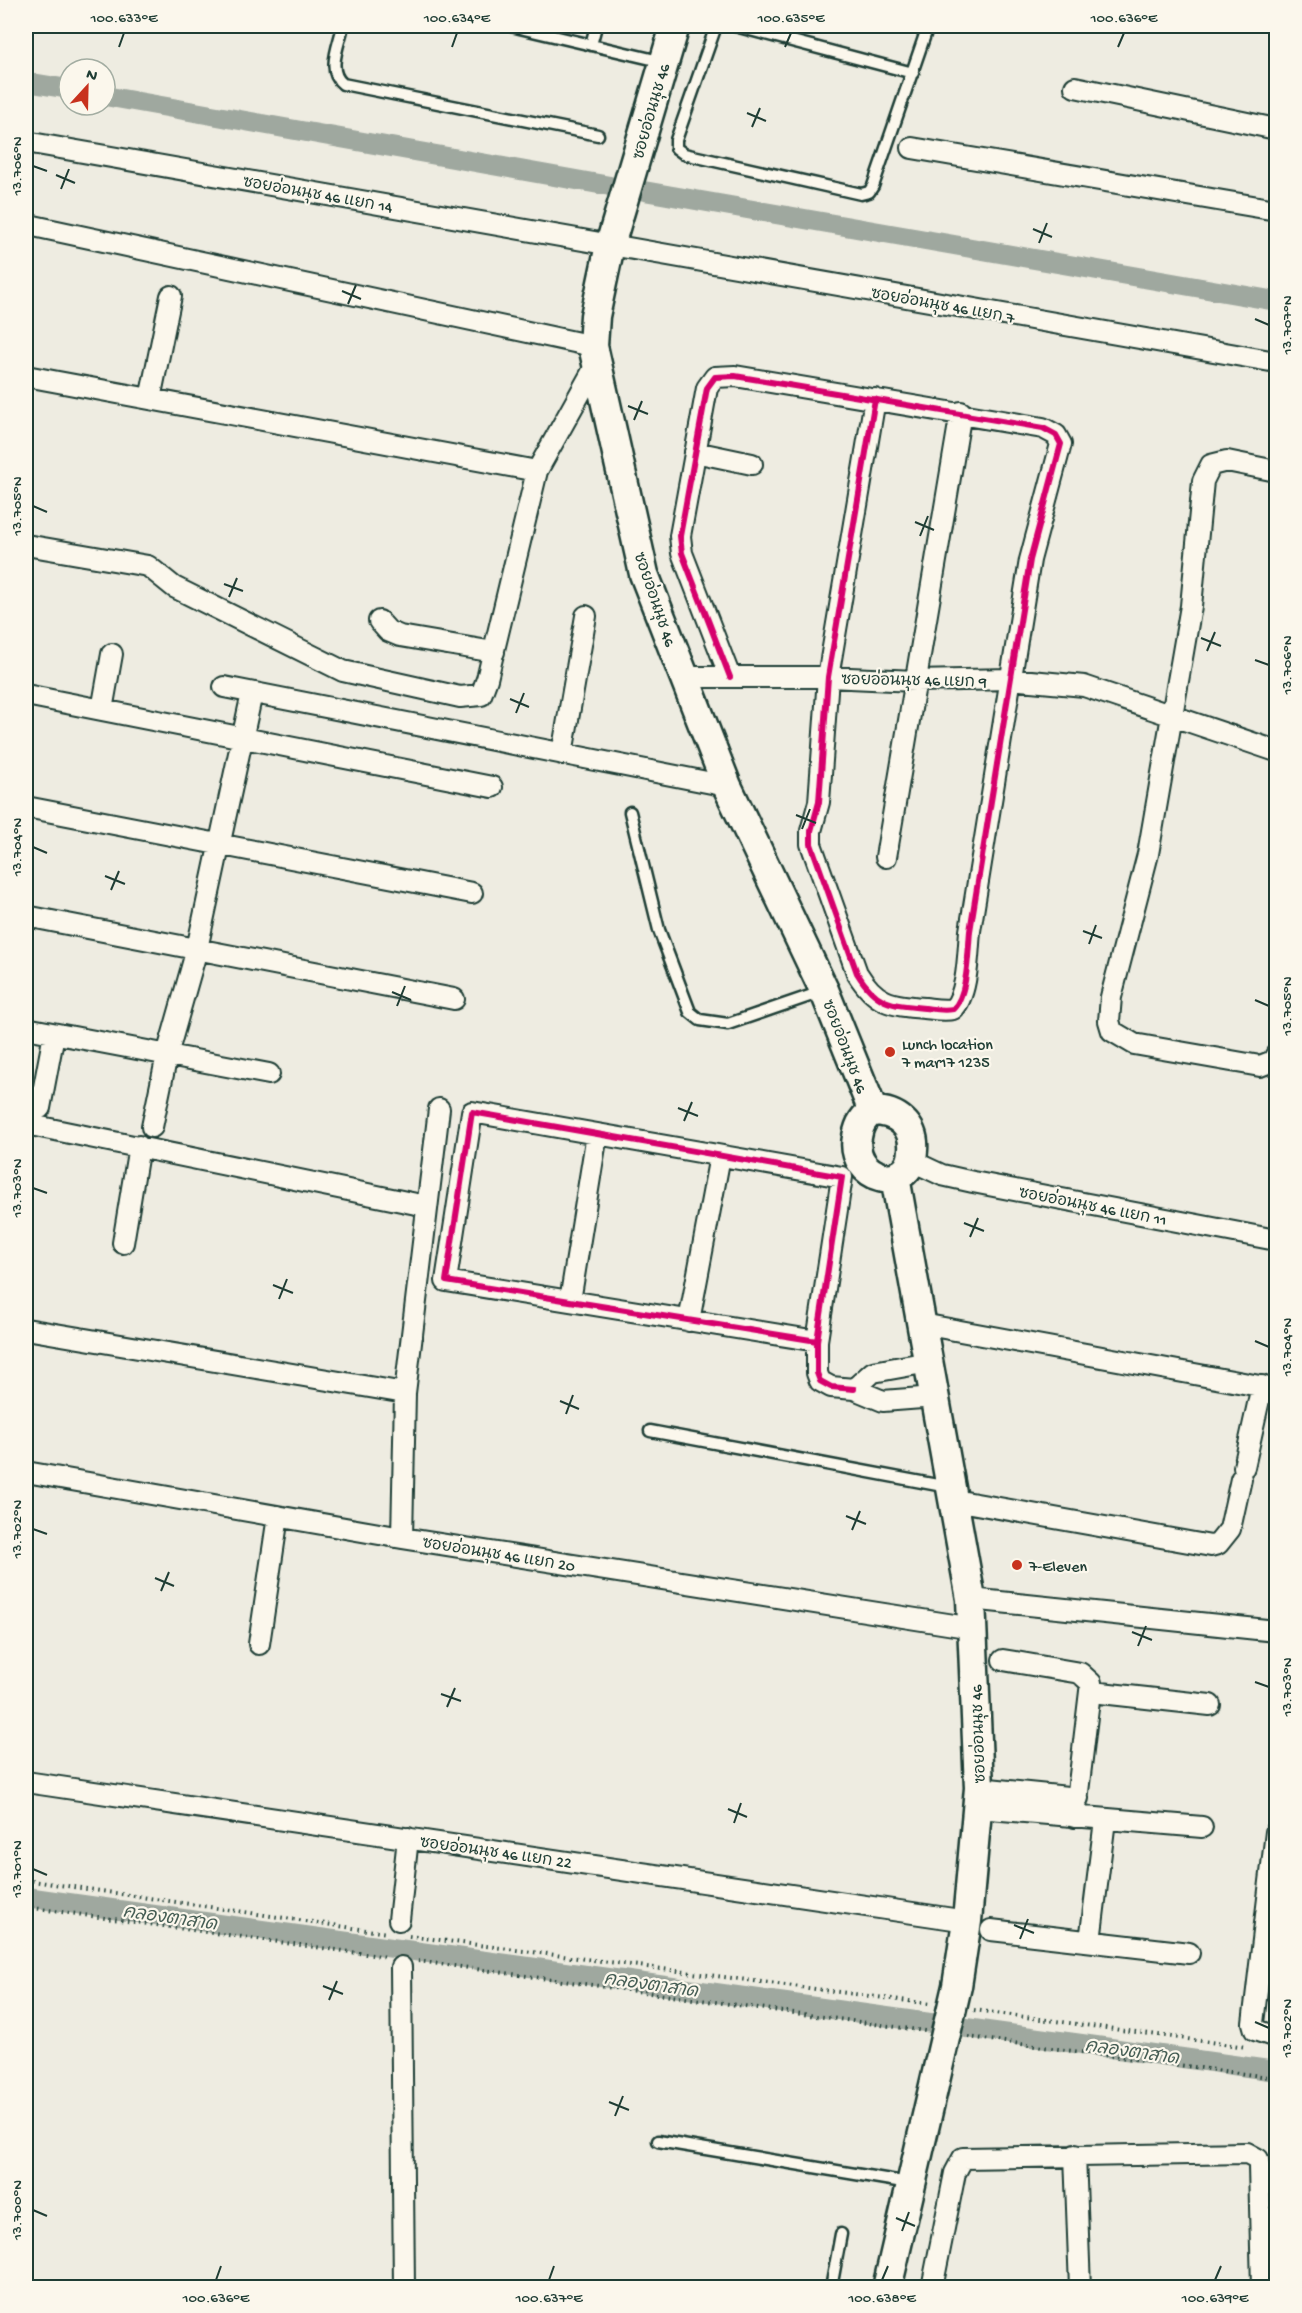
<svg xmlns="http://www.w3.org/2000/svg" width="1302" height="2313" font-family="'Gochi Hand','Playpen Sans Thai',sans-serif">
<rect width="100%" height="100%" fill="#eeece1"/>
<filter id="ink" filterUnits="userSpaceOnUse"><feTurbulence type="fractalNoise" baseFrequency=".0167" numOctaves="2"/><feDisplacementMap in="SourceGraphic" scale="12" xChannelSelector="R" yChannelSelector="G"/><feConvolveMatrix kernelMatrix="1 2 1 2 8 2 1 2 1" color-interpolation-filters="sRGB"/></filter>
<g filter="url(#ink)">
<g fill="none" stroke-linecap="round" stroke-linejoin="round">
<path stroke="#9fa89f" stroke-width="20" d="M 26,82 L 69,89
M 105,96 L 610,186
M 644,191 L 1276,301
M 26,1897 L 1276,2071"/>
<defs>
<path id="lane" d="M 343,26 C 339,45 326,71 343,84 L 598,135
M 511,26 L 664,62
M 716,26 L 676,140 L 676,148 L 684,154 L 861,194 L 869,192 L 873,186 L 928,26
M 735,26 L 913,73
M 591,45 L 596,26
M 630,812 L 659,930 L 690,1012 L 700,1020 L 728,1024 L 824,991
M 650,1431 L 948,1487
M 658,2141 L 909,2183
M 831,2288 L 841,2234"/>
<path id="street" d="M 1075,87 L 1276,129
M 26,142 L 1276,362
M 912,148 L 1276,210
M 29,225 L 593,346
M 26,376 L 537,471
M 150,399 L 171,296
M 695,452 L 752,464
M 1276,471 L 1227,461 L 1211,465 L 1203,481 L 1191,606 L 1148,854 L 1111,997 L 1109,1021 L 1112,1031 L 1134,1044 L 1260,1066 L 1273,1061 L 1276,1055
M 26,545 L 148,566 L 174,587 L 343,671 L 460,697 L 481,695 L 487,679 L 537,471 L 596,365
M 379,621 L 388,631 L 400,636 L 494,652
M 685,677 L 828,677 L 915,681 L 1010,679 L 1084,686 L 1276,751
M 730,677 L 682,553 L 680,536 L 707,388 L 715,377 L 735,376 L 1043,428 L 1056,435 L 1061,444 L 1030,560 L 970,931 C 968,952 968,995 953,1009 C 944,1011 934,1009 925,1008 C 890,1005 876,1004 857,973 L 811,844 L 811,831 L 819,802 L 828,677 L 875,399
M 224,687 L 727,786
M 26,695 L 492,787
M 102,710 L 112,654
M 562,754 L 586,616
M 26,807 L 472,893
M 886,857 L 961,412
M 26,916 L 454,999
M 26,1028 L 269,1074
M 40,1108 L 54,1034
M 26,1124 L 426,1206
M 152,1127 L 167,1055 L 197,949 L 252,693
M 912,1161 L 942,1175 L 973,1182 L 1276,1240
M 123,1243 L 139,1146
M 570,1301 L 597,1134
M 689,1321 L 720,1156
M 922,1324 L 1276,1389
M 26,1329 L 405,1393
M 817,1341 L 446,1281 L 472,1112 L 842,1177 L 817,1341 L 817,1373 L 820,1381 L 831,1387 L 854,1389
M 929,1362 L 873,1372 L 854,1389 L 883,1401 L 935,1397
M 1244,1467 L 1262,1386
M 26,1472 L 402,1538 L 973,1628
M 954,1500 L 1211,1546 L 1218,1544 L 1230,1529 L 1241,1479
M 402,1538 L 405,1393 L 439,1109
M 971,1599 L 1276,1631
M 259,1644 L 278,1516
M 1003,1660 L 1080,1673 L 1091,1683 L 1075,1817
M 1092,1692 L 1210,1705
M 26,1782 L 967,1921
M 979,1788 L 1078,1798
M 978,1808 L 1202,1827
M 1276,1832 L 1253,2023 L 1255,2030 L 1276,2037
M 399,1920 L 408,1838
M 991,1930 L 1189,1953
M 1090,1941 L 1105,1820
M 401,1967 L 404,2288
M 1075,2155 L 1080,2288
M 932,2288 L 955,2173 L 963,2158 L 1247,2153 L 1258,2159 L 1259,2166 L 1262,2288"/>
<path id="secondary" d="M 675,26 L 610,245 L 595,316 L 593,346 L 644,574 L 727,786 L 824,990 L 873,1111
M 873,1111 C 897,1111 915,1126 913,1150 C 911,1196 849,1179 857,1137 C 859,1125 863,1117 873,1111 Z
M 887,2288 L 957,1986 L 967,1921 L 979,1788 L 971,1599 L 895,1177"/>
</defs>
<use href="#lane" stroke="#1f3d34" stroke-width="15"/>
<use href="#street" stroke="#1f3d34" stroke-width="24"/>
<use href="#secondary" stroke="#1f3d34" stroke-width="33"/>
<path stroke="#1f3d34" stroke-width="4" stroke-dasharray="1.5 4.5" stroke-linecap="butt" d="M 26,1880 L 387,1933
M 26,1907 L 387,1957
M 409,1936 L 931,2004
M 418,1961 L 925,2031
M 974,2010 L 1246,2047
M 968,2037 L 1276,2078"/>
<use href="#lane" stroke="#fbf7ec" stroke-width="10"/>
<use href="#street" stroke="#fbf7ec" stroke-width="20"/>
<use href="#secondary" stroke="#fbf7ec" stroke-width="28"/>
<defs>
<path id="cycleway" d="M 730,677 L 682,553 L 680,536 L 707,388 L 715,377 L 735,376 L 1043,428 L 1056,435 L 1061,444 L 1030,560 L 970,931 C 968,952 968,995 953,1009 C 944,1011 934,1009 925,1008 C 890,1005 876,1004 857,973 L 811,844 L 811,831 L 819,802 L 828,677 L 875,399
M 817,1341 L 446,1281 L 472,1112 L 842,1177 L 817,1341 L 817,1373 L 820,1381 L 831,1387 L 854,1389"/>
</defs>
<use href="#cycleway" stroke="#fbf7ec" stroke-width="10"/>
<use href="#cycleway" stroke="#d6006c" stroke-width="6"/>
</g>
</g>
<path fill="none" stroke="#1f3d34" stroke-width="2" d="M 119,47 L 124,33M 452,47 L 457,33M 785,47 L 791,33M 1118,47 L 1124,33M 747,113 L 766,121M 752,127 L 760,108M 33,166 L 47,171M 56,175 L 75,183M 61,189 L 69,169M 1033,229 L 1052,237M 1039,243 L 1047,223M 342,291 L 361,299M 348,304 L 356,285M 1255,319 L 1269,325M 628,406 L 648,414M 634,420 L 642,401M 33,506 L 47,512M 915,522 L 934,530M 920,536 L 928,516M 224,584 L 243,591M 229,597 L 237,578M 1201,638 L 1221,646M 1207,651 L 1215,632M 1255,660 L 1269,665M 510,699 L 529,707M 516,713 L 524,693M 796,815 L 816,823M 802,829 L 810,809M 33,847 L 47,853M 105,876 L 125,884M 111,890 L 119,871M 1083,931 L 1102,938M 1089,944 L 1096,925M 392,992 L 411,1000M 1255,1000 L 1269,1006M 397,1006 L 405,986M 678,1108 L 698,1116M 684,1121 L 692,1102M 33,1188 L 47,1193M 964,1223 L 984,1231M 970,1237 L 978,1218M 273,1285 L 293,1293M 279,1299 L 287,1279M 1255,1341 L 1269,1347M 560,1401 L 579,1409M 566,1414 L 573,1395M 846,1516 L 866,1524M 33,1529 L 47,1534M 852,1530 L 860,1511M 155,1578 L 174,1586M 161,1591 L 169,1572M 1132,1632 L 1152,1640M 1138,1646 L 1146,1626M 1255,1682 L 1269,1687M 441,1694 L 461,1701M 447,1707 L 455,1688M 728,1809 L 747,1817M 734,1823 L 741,1803M 33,1869 L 47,1875M 1014,1925 L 1034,1933M 1020,1939 L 1028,1919M 323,1986 L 343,1994M 329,2000 L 337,1981M 1255,2022 L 1269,2028M 609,2102 L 629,2110M 615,2116 L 623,2096M 33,2210 L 47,2216M 896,2218 L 915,2226M 902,2231 L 909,2212M 216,2280 L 221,2266M 549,2280 L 554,2266M 882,2280 L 888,2266M 1215,2280 L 1221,2266"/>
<g fill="#c8321e" stroke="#fbf7ec" stroke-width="2">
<circle cx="890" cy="1052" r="6"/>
<circle cx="1017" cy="1565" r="6"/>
</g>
<g text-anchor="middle" stroke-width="4.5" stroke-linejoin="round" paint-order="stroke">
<g font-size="16" fill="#1f3d34" stroke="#fbf7ec">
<text transform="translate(650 111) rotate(-74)" y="6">ซอยอ่อนนุช 46</text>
<text transform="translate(318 193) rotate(10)" y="6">ซอยอ่อนนุช 46 แยก 14</text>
<text transform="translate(943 304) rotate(10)" y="6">ซอยอ่อนนุช 46 แยก 7</text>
<text transform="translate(656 599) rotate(71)" y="6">ซอยอ่อนนุช 46</text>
<text transform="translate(914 679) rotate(1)" y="6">ซอยอ่อนนุช 46 แยก 9</text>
<text transform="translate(846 1046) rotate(69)" y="6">ซอยอ่อนนุช 46</text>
<text transform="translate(1093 1205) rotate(11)" y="6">ซอยอ่อนนุช 46 แยก 11</text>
<text transform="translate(499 1553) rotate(9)" y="6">ซอยอ่อนนุช 46 แยก 20</text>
<text transform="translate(977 1734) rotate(-92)" y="6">ซอยอ่อนนุช 46</text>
<text transform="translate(496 1851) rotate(8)" y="6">ซอยอ่อนนุช 46 แยก 22</text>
</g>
<g font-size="16" fill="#1f3d34" stroke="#fbf7ec" text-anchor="start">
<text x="902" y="1049">Lunch location<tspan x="902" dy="18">7 mar17 1235</tspan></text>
<text x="1029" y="1571">7-Eleven</text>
</g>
<g font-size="18" font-style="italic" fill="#455d54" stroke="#fbf7ec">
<text transform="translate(170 1917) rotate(8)" y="6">คลองตาสาด</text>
<text transform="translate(651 1984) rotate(8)" y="6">คลองตาสาด</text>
<text transform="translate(1132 2051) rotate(8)" y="6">คลองตาสาด</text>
</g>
</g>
<rect width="1302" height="2313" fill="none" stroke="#fbf7ec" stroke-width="66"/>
<g transform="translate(87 87) rotate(22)"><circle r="28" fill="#fbf7ec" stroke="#a3ada2" stroke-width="1.5"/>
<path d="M0-4.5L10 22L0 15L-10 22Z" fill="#c8321e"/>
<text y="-9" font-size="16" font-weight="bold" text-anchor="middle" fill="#1f3d34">N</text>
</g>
<rect x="33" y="33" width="1236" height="2247" fill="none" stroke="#1f3d34" stroke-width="2"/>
<g font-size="15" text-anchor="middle" fill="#1f3d34">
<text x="124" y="22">100.633°E</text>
<text x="457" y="22">100.634°E</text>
<text x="791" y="22">100.635°E</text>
<text x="1124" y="22">100.636°E</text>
<text transform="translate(16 166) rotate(-90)" y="5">13.706°N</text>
<text transform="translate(1286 325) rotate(-90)" y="5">13.707°N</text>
<text transform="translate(16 506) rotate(-90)" y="5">13.705°N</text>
<text transform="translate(1286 665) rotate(-90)" y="5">13.706°N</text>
<text transform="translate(16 847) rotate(-90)" y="5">13.704°N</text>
<text transform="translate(1286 1006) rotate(-90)" y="5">13.705°N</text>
<text transform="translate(16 1188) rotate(-90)" y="5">13.703°N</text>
<text transform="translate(1286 1347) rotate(-90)" y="5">13.704°N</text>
<text transform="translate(16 1529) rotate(-90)" y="5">13.702°N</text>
<text transform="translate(1286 1687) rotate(-90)" y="5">13.703°N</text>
<text transform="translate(16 1869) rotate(-90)" y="5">13.701°N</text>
<text transform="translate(1286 2028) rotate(-90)" y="5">13.702°N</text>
<text transform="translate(16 2210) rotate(-90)" y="5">13.700°N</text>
<text x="216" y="2302">100.636°E</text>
<text x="549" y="2302">100.637°E</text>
<text x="882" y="2302">100.638°E</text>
<text x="1215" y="2302">100.639°E</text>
</g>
</svg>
